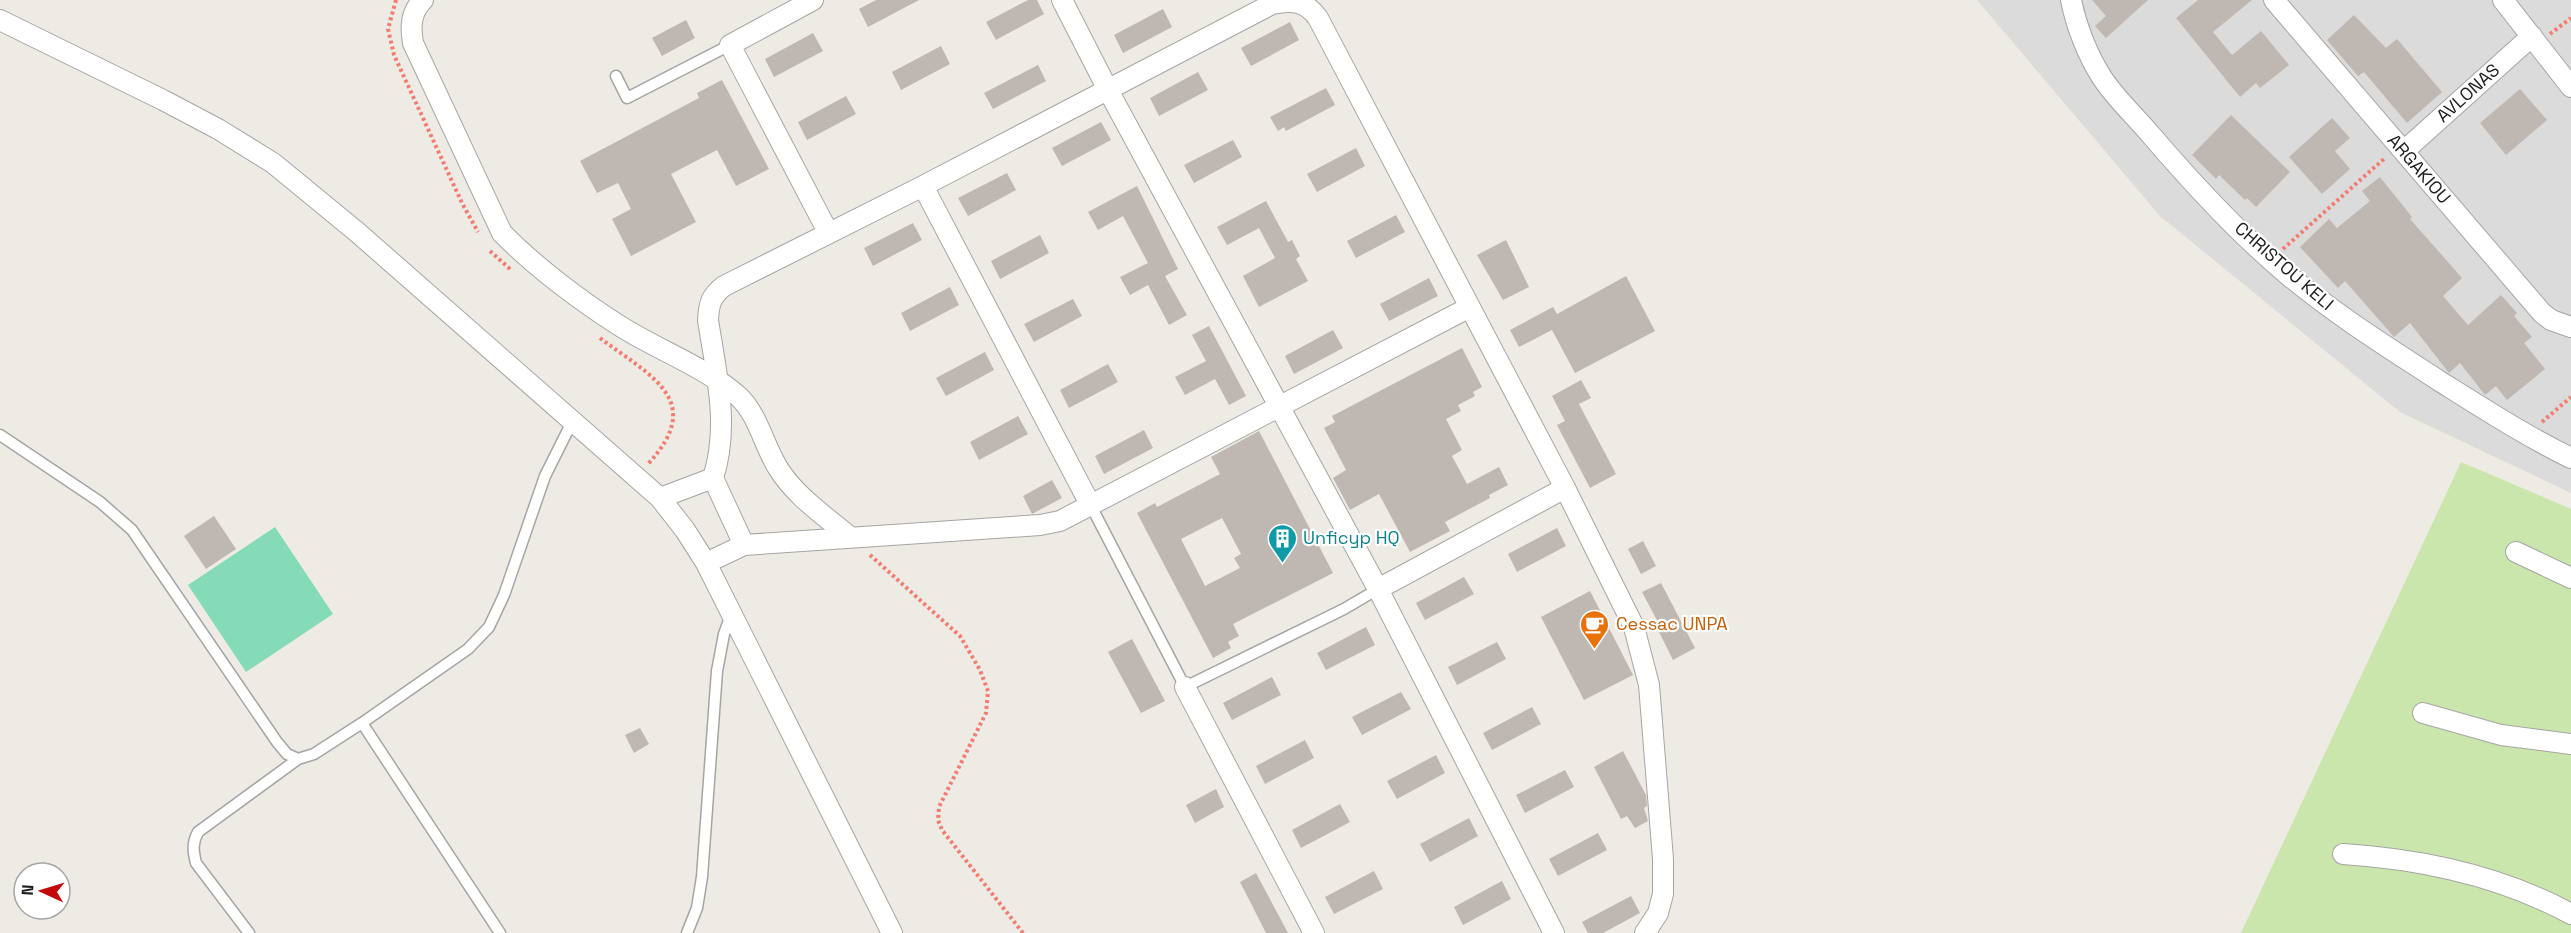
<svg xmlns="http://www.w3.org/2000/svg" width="2571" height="933" font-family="'Space Grotesk',sans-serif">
<rect width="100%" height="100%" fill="#eeebe4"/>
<path fill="#dcdbdb" d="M 1977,0 L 2571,0 L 2571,493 L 2400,412 L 2160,216 Z"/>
<path fill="#cae6ac" d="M 2461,462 L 2571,509 L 2571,933 L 2241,933 Z"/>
<path fill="#85dab8" d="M 275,527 L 333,614 L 246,672 L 188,585 Z"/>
<path fill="#bfb7b1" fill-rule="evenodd" d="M 876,0 L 919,0 L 868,27 L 859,9 Z
M 1028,0 L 1037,0 L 1044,14 L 996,40 L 986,22 Z
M 2092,0 L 2148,0 L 2106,38 L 2095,26 L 2106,16 Z
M 2198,0 L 2252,0 L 2213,32 L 2232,55 L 2261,31 L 2289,65 L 2260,88 L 2256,83 L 2240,97 L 2176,18 Z
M 1163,9 L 1172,27 L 1123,53 L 1114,35 Z
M 2354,15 L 2386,48 L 2397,39 L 2442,92 L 2407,123 L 2364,72 L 2358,76 L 2327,40 Z
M 686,20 L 695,38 L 662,56 L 652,38 Z
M 1290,22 L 1299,40 L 1251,66 L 1241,48 Z
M 813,33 L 823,51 L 774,77 L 765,59 Z
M 941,46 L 950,64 L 901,90 L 892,72 Z
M 1038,65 L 1046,81 L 993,109 L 984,93 Z
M 1198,72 L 1208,90 L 1159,116 L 1150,98 Z
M 722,80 L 769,169 L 736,186 L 717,150 L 671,174 L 696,222 L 631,256 L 612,219 L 631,209 L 618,183 L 597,193 L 580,161 L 699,98 L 697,93 Z
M 1326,88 L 1335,105 L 1286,131 L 1284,127 L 1278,131 L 1270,117 Z
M 2520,89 L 2547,120 L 2506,155 L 2480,123 Z
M 846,96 L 856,114 L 807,140 L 798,122 Z
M 2231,115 L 2290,172 L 2256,207 L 2247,198 L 2245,200 L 2219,175 L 2216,179 L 2192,155 Z
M 2332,118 L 2350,138 L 2335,151 L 2350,169 L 2322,194 L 2289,157 Z
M 1101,122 L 1111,140 L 1062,166 L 1052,148 Z
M 1233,140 L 1242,157 L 1194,183 L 1184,165 Z
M 1356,148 L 1365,166 L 1317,192 L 1307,174 Z
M 1007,173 L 1016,190 L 968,216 L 958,198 Z
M 2380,177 L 2412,217 L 2410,219 L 2462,278 L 2443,296 L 2468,325 L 2501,295 L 2517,313 L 2514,316 L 2532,337 L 2524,343 L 2545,369 L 2507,400 L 2496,386 L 2485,395 L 2460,363 L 2449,373 L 2410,323 L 2394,337 L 2345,281 L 2338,288 L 2300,247 L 2329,219 L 2337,228 L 2370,201 L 2362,191 Z
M 1137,186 L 1178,269 L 1165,276 L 1187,315 L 1169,325 L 1148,285 L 1130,295 L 1120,277 L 1148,263 L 1123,216 L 1098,230 L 1088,212 Z
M 1266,201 L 1288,242 L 1292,240 L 1300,256 L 1296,259 L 1308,281 L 1259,307 L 1243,276 L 1275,258 L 1259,228 L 1227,245 L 1217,227 Z
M 1396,215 L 1405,232 L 1356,258 L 1347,241 Z
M 913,223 L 922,240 L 873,266 L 864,248 Z
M 1040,235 L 1049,253 L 1000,279 L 991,261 Z
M 1506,240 L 1529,287 L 1503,300 L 1477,255 Z
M 1626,276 L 1655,331 L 1575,373 L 1552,330 L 1519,347 L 1510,330 L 1553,307 L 1557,314 Z
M 1429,278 L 1438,296 L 1389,321 L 1380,304 Z
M 950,287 L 959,305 L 910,331 L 901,313 Z
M 1073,299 L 1082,316 L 1034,342 L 1024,324 Z
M 1209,326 L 1246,396 L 1229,405 L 1215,379 L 1185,395 L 1175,377 L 1206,361 L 1192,335 Z
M 1333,330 L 1343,348 L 1294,374 L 1285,356 Z
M 1462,348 L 1482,387 L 1473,392 L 1475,396 L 1458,405 L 1461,411 L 1446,419 L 1462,450 L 1452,456 L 1467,484 L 1499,467 L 1508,485 L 1489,495 L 1490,498 L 1445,522 L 1450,531 L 1410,552 L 1379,494 L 1350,510 L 1333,478 L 1346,470 L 1324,428 L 1335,422 L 1332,416 Z
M 985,352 L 994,370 L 946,396 L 936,378 Z
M 1108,364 L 1118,382 L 1069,408 L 1060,390 Z
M 1581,380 L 1591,398 L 1579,404 L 1616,474 L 1590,488 L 1557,425 L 1565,421 L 1552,396 Z
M 1018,416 L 1028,434 L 979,460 L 970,442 Z
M 1144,430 L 1153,448 L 1104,474 L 1095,456 Z
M 1259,431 L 1333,573 L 1233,624 L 1239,636 L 1228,642 L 1231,648 L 1213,658 L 1137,513 L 1155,503 L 1157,507 L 1220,474 L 1211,457 ZM 1222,518 L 1241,554 L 1234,558 L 1240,568 L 1205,586 L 1181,539 Z
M 1052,480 L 1062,498 L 1032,514 L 1023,496 Z
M 214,516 L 236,549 L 206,569 L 184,536 Z
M 1557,528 L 1566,546 L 1517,572 L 1508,554 Z
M 1643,541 L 1656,566 L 1641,574 L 1628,549 Z
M 1464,577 L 1474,594 L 1425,620 L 1416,603 Z
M 1661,583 L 1695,648 L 1673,660 L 1658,630 L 1661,628 L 1642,592 Z
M 1590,591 L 1633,675 L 1584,700 L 1541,617 Z
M 1366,627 L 1375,645 L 1326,670 L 1317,653 Z
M 1132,639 L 1165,701 L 1141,713 L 1108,652 Z
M 1497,642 L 1506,659 L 1457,685 L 1448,667 Z
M 1272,677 L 1281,695 L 1232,720 L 1223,703 Z
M 1401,692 L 1411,709 L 1362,735 L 1352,717 Z
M 1532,707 L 1541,724 L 1492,750 L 1483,733 Z
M 640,728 L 649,744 L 634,753 L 625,735 Z
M 1305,740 L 1314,758 L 1265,784 L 1256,766 Z
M 1623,751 L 1646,795 L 1647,806 L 1644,808 L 1648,821 L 1635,828 L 1627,816 L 1621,819 L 1594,767 Z
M 1436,755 L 1445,773 L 1397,799 L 1387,781 Z
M 1565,770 L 1574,787 L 1525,813 L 1516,795 Z
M 1216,789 L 1224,807 L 1195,823 L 1186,805 Z
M 1340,804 L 1350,822 L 1301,848 L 1292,830 Z
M 1469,818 L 1478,836 L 1430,862 L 1420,844 Z
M 1598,833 L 1607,850 L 1558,876 L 1549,859 Z
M 1374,871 L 1383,889 L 1334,914 L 1325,897 Z
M 1256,873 L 1288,933 L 1266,933 L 1240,882 Z
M 1502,881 L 1511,899 L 1463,925 L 1454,907 Z
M 1631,896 L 1640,913 L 1603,933 L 1588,933 L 1582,922 Z"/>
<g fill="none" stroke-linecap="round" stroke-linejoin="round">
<defs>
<path id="lane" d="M 616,76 L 627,98 L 730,45
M 0,435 L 100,502 L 132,530 L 277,742 L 287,754 L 298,759 L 314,754 L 362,723 L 468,649 L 489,627 L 504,595 L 545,476 L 572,422
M 1091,506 L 1185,687 L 1344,609 L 1378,589
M 362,723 L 500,933
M 249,933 L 196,863 C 193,851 192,843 198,832 L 298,759
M 687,933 L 697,908 L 702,877 L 717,671 L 724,634 L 731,615"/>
<path id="street" d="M 423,0 C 411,12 410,26 413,43 L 502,233 C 534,266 582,302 620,326 C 656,349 707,368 738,396 C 758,414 764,446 778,468 C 795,496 825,516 850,537
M 813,0 L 730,45 L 828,232
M 1062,0 L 1108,90 L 1378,589 L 1554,933
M 2071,0 C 2076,25 2087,54 2101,76 C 2114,97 2135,116 2151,135 C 2193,184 2239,234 2288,275 C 2336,315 2389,348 2441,382 C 2484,409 2526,436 2571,458
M 2274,0 L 2542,313 L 2551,320 L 2571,327
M 2503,0 L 2571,87
M 0,20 L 163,100 L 218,129 L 273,163 L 357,232 L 660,498 L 685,530 L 706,563 L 892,933
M 2404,151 L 2532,36
M 923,186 L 1091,506
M 713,478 C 730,426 716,373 708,320 C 709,303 711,296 724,286 L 923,186 L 1272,4 C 1292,0 1306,1 1318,18 L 1565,488 L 1634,627 L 1649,685 L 1663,859 L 1663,894 L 1658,913 L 1645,933
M 660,498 L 713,478 L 744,545 L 706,563
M 744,545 L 1040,525 L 1060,521 L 1470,307
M 2516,552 L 2571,578
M 1378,589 L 1565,488
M 1185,687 L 1314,933
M 2423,713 L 2501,735 L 2571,744
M 2343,854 C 2421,859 2501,876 2571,914"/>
</defs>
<use href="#lane" stroke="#a5a5a5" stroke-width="13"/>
<use href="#street" stroke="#a5a5a5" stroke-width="22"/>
<path stroke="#f37c70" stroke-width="4" stroke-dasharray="3 3" stroke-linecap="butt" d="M 396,0 L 388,29 L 394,55 L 462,203 L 478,232
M 2550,34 L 2571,18
M 2283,249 L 2385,158
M 490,251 L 511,270
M 600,338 C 650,376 707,400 648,464
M 2542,422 L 2571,397
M 870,555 L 960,636 L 980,670 L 988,691 L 986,713 L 939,807 L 938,820 L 942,830 L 1023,933"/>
<use href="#lane" stroke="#fff" stroke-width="10"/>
<use href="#street" stroke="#fff" stroke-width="20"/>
</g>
<defs>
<symbol id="building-pin" viewBox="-11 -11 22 30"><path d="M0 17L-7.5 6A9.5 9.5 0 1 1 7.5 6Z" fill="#0f9aa8" stroke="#fff"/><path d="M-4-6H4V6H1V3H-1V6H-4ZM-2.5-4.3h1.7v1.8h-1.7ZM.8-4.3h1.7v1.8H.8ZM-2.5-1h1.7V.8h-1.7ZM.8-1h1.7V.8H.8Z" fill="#fff"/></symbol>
<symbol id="cafe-pin" viewBox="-11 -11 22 30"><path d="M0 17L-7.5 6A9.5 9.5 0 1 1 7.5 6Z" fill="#e8710a" stroke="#fff"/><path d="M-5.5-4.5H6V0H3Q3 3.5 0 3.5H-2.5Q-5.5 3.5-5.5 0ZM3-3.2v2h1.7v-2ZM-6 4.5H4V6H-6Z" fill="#fff"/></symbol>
</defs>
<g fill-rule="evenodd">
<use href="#building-pin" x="1266" y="522" width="33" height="45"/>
<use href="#cafe-pin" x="1578" y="608" width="33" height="45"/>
</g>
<g text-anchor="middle" stroke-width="4.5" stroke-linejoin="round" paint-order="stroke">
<g font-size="18" fill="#1e1e1e" stroke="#fff">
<text transform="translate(2468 93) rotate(-42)" y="6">AVLONAS</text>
<text transform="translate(2419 169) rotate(49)" y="6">ARGAKIOU</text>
<text transform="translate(2284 266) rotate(41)" y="6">CHRISTOU KELI</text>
</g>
<g font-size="18" fill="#0d838f" stroke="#fff" text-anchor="start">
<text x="1303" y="544">Unficyp HQ</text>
</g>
<g font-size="18" fill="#c56008" stroke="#fff" text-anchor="start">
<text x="1616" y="630">Cessac UNPA</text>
</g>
</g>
<g transform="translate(42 891) rotate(274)"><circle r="28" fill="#ffffff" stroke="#a5a5a5" stroke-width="1.5"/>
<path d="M0-4.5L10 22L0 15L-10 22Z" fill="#c3090c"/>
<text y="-9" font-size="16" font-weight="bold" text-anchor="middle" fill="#1e1e1e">N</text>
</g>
</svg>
